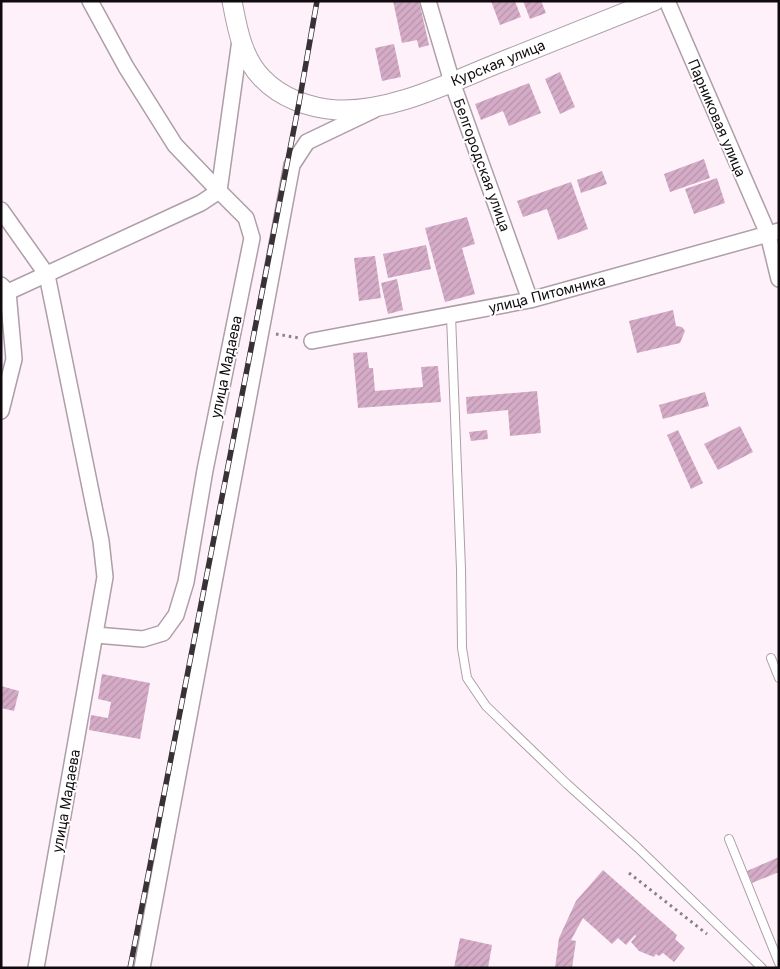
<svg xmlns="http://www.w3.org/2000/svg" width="780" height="969" font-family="Inter,sans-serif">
<defs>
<pattern id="building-hatch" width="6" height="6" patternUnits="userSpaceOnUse" patternTransform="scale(1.25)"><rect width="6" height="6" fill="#d5acc7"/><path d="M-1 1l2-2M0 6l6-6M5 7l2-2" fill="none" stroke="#b693aa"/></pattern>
</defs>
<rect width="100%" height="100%" fill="#fef1f9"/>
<path fill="url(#building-hatch)" d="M 393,1 L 419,1 L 429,45 L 419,48 L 417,40 L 402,43 Z
M 491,1 L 515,1 L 521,17 L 500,25 Z
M 523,1 L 541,1 L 546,13 L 530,19 Z
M 394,44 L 401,77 L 382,81 L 375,48 Z
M 560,72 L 575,107 L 560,114 L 545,79 Z
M 529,83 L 541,113 L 509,126 L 503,111 L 481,120 L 475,104 Z
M 704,159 L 710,178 L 670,192 L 664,174 Z
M 602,171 L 607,184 L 581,193 L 577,180 Z
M 717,178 L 725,203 L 694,214 L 685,189 Z
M 571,182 L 588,229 L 558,240 L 547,209 L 523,217 L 517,201 Z
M 467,217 L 475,244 L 462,248 L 475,294 L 445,302 L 425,228 Z
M 426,245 L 431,269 L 388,278 L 383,254 Z
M 375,256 L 381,298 L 359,301 L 354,258 Z
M 397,279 L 403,310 L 388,314 L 381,283 Z
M 673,310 L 676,326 L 682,327 L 685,331 L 680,343 L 637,353 L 629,321 Z
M 367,352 L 369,368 L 373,368 L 375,391 L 423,387 L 421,367 L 438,366 L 441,402 L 358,408 L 353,353 Z
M 537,391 L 541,433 L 510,436 L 508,410 L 467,414 L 466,397 Z
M 705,392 L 709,406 L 663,419 L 659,405 Z
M 740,426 L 753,452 L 718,470 L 704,444 Z
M 487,430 L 488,439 L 471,441 L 469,432 Z
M 678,430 L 703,483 L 691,489 L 667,435 Z
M 102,674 L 150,683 L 140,739 L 89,730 L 91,715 L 108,718 L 111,702 L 98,699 Z
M 1,686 L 19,691 L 14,711 L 1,708 Z
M 779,857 L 779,872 L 752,883 L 747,871 Z
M 603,870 L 677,935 L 675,939 L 685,948 L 674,962 L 663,953 L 659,956 L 656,954 L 654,957 L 639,951 L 631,942 L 636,936 L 635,935 L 626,945 L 618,938 L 612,944 L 583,918 L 571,940 L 576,941 L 572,968 L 555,968 L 559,938 L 576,901 Z
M 460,938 L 492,945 L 488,968 L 454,968 Z"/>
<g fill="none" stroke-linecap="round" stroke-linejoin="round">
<defs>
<path id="service" d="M 451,316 L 461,569 L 462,648 L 467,678 L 486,706 L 567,784 L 638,848 L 762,968
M 771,658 L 779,678
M 729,839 L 779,963"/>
<path id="minor" d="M 428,1 L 452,82 L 530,300
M 667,1 L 768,234 L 779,279
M 1,210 L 47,275 L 101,541 L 105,577 L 36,968
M 1,285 L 8,292 L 201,203 L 219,191 L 175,145 L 126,67 L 90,1
M 312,341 L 530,300 L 779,231
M 1,411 L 14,359 L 8,292
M 96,635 L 143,639 L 163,633 L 176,615 L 186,582 L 205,470 L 252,238 L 246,218 L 219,191 L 240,40
M 142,968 L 292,165 L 307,142 L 374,110"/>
<path id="tertiary" d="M 232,1 C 237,27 242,58 262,78 C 281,98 309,108 337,110 C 391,112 447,84 496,64 C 549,43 602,22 654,1"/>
</defs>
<use href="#service" stroke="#ad9ea8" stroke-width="10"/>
<use href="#minor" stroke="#ad9ea8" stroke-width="18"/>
<use href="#tertiary" stroke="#ad9ea8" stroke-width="21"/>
<path stroke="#8a8186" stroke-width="3" stroke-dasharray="2.5 4" stroke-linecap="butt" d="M 276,334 L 299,338
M 629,873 L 707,934"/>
<use href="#service" stroke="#fff" stroke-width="8"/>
<use href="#minor" stroke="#fff" stroke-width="15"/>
<use href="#tertiary" stroke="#fff" stroke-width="19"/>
<defs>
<path id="rail" d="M 130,968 L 299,103 L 317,1"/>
</defs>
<use href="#rail" stroke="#383135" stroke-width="5.5"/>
<use href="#rail" stroke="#fff" stroke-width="4" stroke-dasharray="11" stroke-linecap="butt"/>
</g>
<g text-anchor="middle" stroke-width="4" stroke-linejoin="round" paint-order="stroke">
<g font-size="14" fill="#0f0a0d" stroke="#fff">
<text transform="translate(498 63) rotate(-22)" y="5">Курская улица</text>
<text transform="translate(717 118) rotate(67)" y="5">Парниковая улица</text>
<text transform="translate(482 165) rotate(70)" y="5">Белгородская улица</text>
<text transform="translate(547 294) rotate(-14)" y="5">улица Питомника</text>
<text transform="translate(226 367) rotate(-78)" y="5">улица Мадаева</text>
<text transform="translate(66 801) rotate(-80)" y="5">улица Мадаева</text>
</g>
</g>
<rect width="780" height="969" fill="none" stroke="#0f0a0d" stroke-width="5"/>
</svg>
